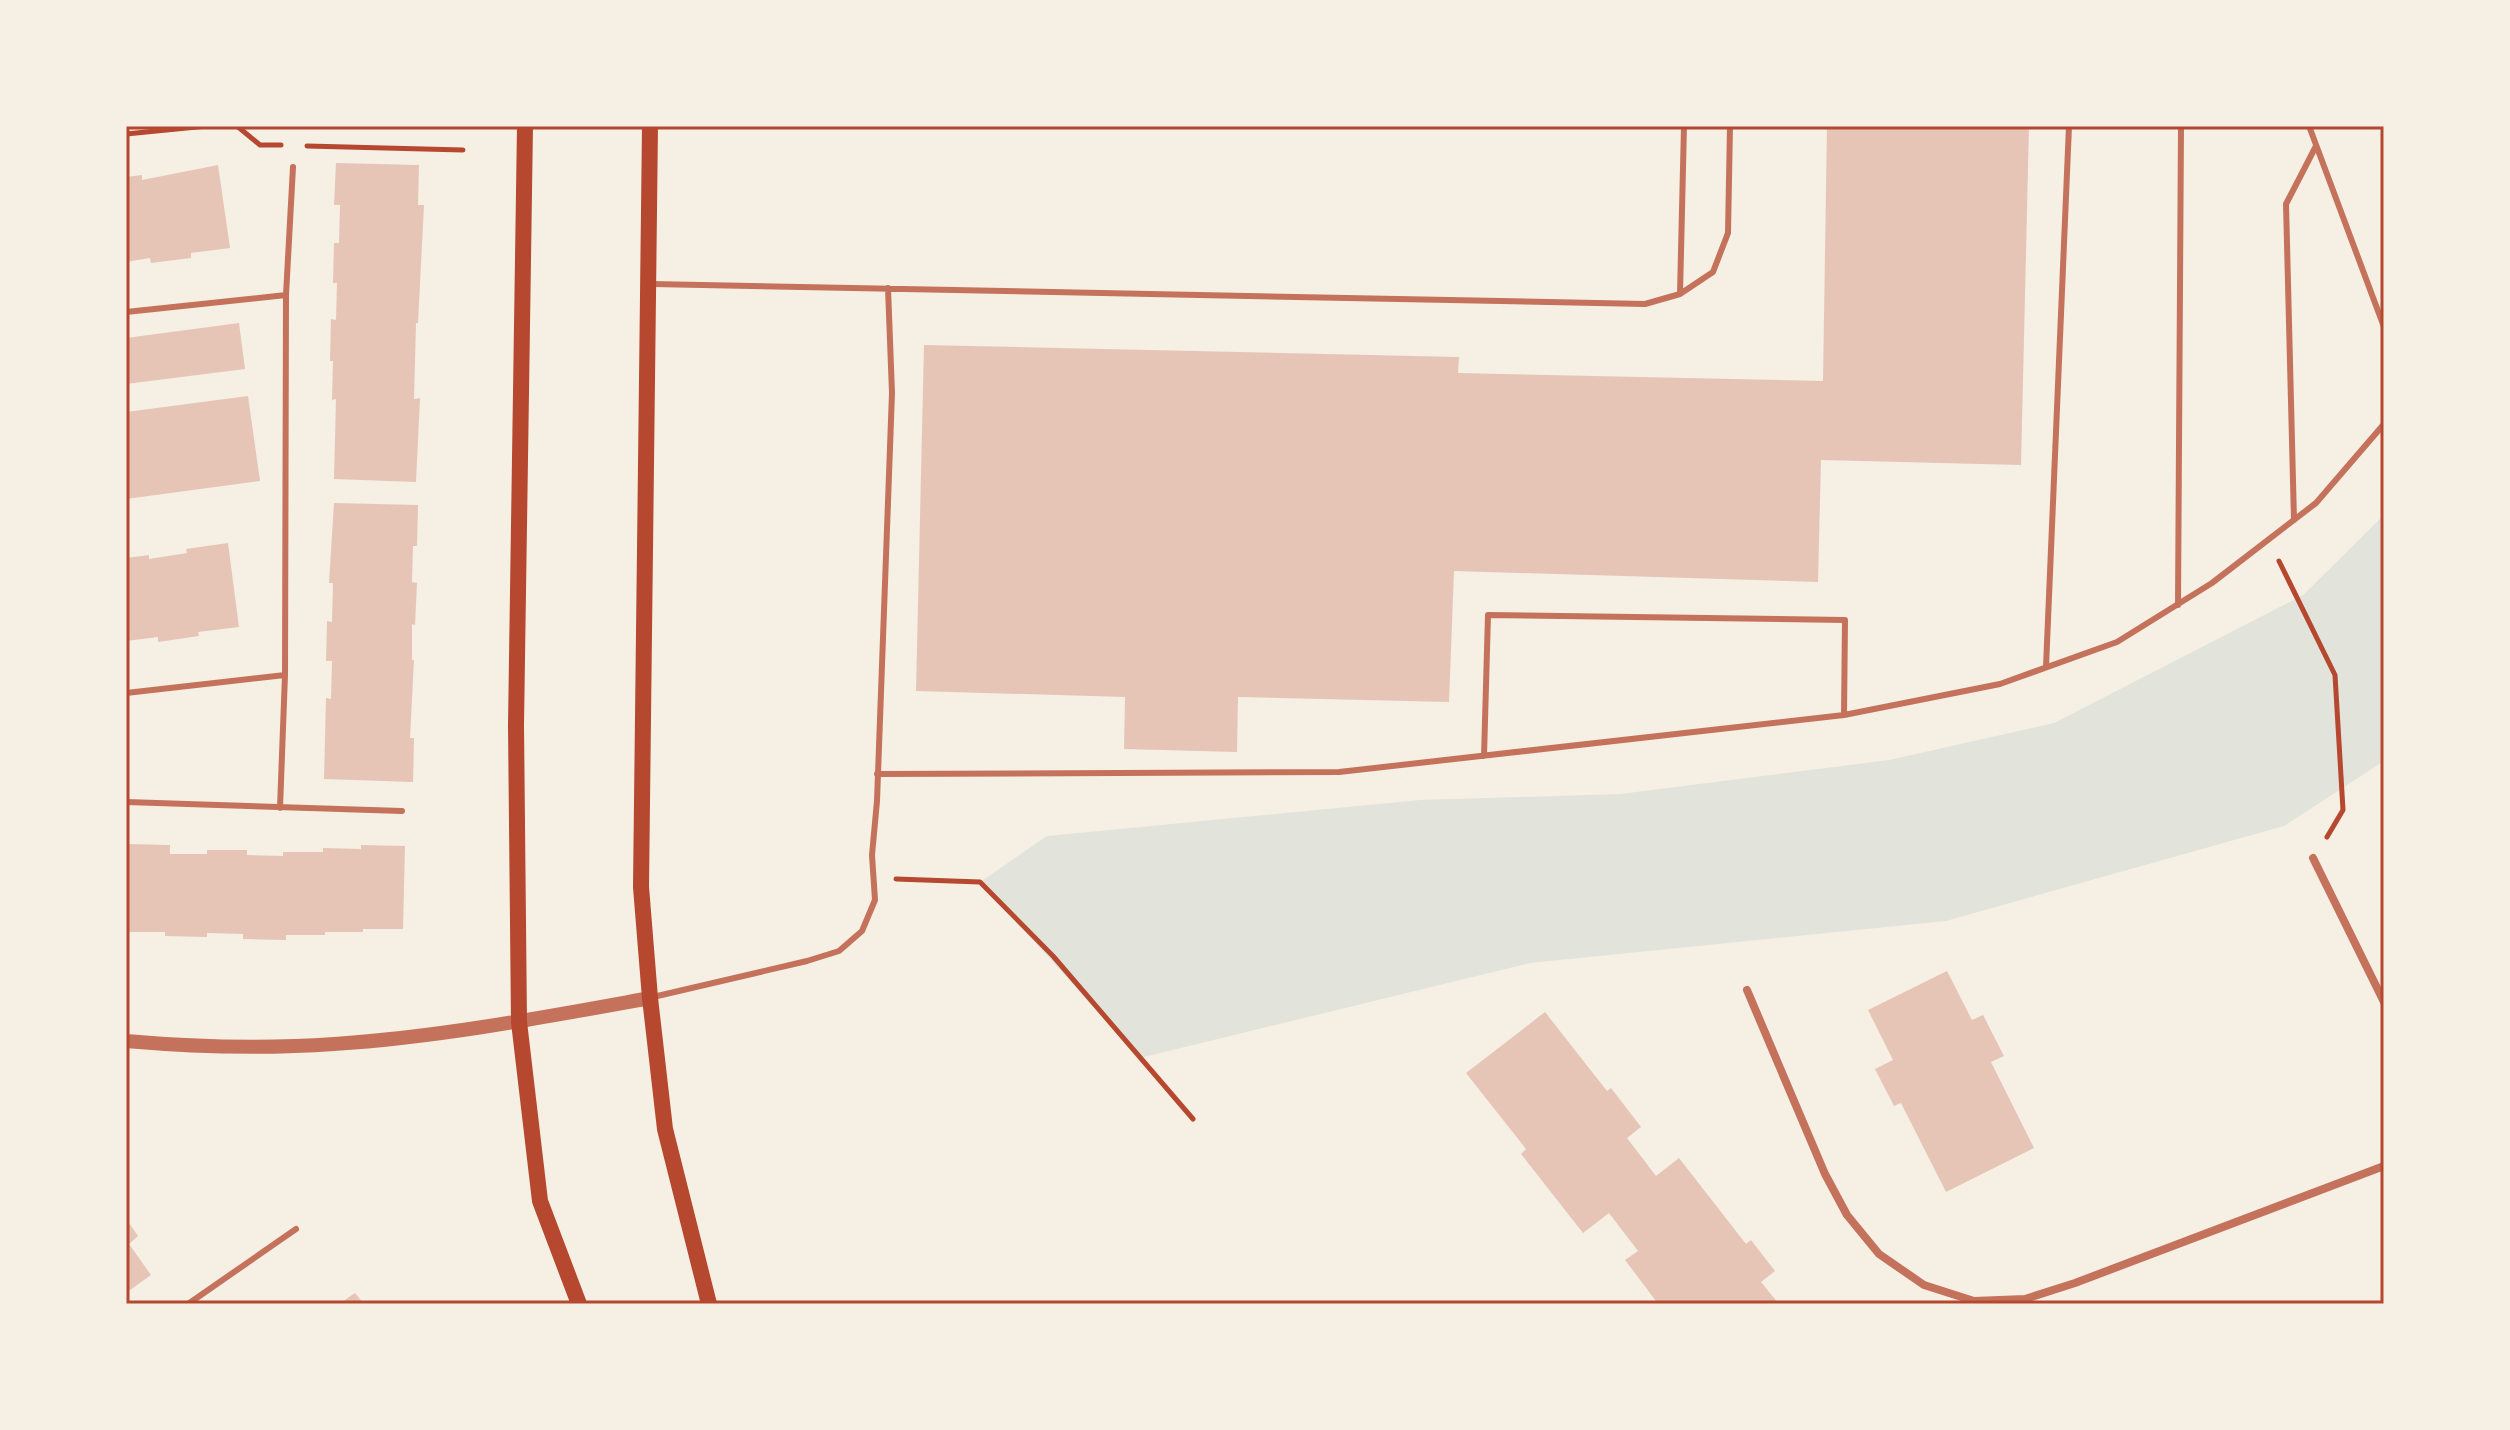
<svg xmlns="http://www.w3.org/2000/svg" width="2510" height="1430" font-family="Helvetica,sans-serif">
<rect width="100%" height="100%" fill="#f6efe4"/>
<path fill="#e2e4dc" d="M 2384,515 L 2384,761 L 2284,826 L 1946,921 L 1530,963 L 1140,1058 L 980,882 L 1047,836 L 1420,800 L 1620,794 L 1889,760 L 2054,723 L 2303,595 Z"/>
<path fill="#e6c5b7" d="M 1827,126 L 2029,126 L 2021,465 L 1821,460 L 1818,582 L 1454,571 L 1449,702 L 1238,697 L 1237,752 L 1124,749 L 1125,697 L 916,691 L 924,345 L 1459,357 L 1458,373 L 1823,381 Z
M 336,163 L 419,165 L 418,205 L 424,205 L 418,323 L 416,323 L 414,399 L 420,398 L 416,482 L 334,479 L 336,399 L 332,400 L 333,361 L 330,361 L 331,319 L 336,320 L 337,283 L 333,283 L 334,243 L 339,243 L 340,205 L 334,205 Z
M 218,165 L 230,248 L 191,253 L 191,258 L 151,263 L 150,258 L 126,262 L 126,177 L 142,175 L 142,180 Z
M 239,323 L 245,369 L 126,384 L 126,338 Z
M 248,396 L 260,481 L 126,499 L 126,412 Z
M 334,503 L 418,505 L 417,546 L 413,546 L 412,582 L 417,583 L 415,625 L 412,624 L 412,660 L 414,660 L 410,738 L 414,738 L 413,782 L 324,779 L 326,698 L 331,699 L 332,661 L 326,661 L 327,621 L 332,622 L 333,583 L 329,583 Z
M 228,543 L 239,627 L 198,632 L 199,636 L 158,642 L 158,637 L 126,641 L 126,558 L 149,555 L 149,559 L 187,553 L 186,549 Z
M 128,844 L 170,845 L 170,854 L 207,854 L 207,850 L 247,850 L 247,855 L 283,856 L 283,852 L 323,852 L 323,848 L 361,849 L 361,845 L 405,846 L 403,929 L 363,929 L 363,932 L 325,932 L 325,935 L 286,935 L 286,940 L 243,939 L 243,934 L 207,933 L 207,937 L 165,936 L 165,932 L 126,932 Z
M 1947,971 L 1972,1020 L 1983,1015 L 2004,1056 L 1991,1062 L 2034,1148 L 1946,1192 L 1901,1103 L 1894,1106 L 1875,1069 L 1893,1060 L 1868,1010 Z
M 1545,1012 L 1607,1091 L 1611,1088 L 1641,1127 L 1627,1138 L 1656,1176 L 1679,1158 L 1746,1244 L 1751,1240 L 1775,1271 L 1761,1282 L 1779,1304 L 1652,1304 L 1656,1301 L 1625,1260 L 1638,1251 L 1609,1213 L 1583,1233 L 1521,1154 L 1526,1149 L 1466,1073 Z
M 126,1219 L 138,1236 L 129,1244 L 151,1275 L 126,1293 Z
M 355,1293 L 364,1304 L 339,1304 Z"/>
<g fill="none" stroke-linecap="round" stroke-linejoin="round">
<path stroke="#b5482f" stroke-width="5" d="M 237,126 L 260,145 L 281,145
M 126,134 L 207,126
M 307,146 L 463,150
M 2279,561 L 2335,675 L 2343,810 L 2327,837
M 896,879 L 980,882 L 1053,956 L 1193,1119"/>
<path stroke="#c5725c" stroke-width="6" d="M 2309,126 L 2384,327
M 652,284 L 1645,304 L 1680,294 L 1713,272 L 1728,233 L 1730,126
M 1680,294 L 1684,126
M 126,312 L 286,295
M 2294,520 L 2286,204 L 2316,146
M 2178,605 L 2181,126
M 2046,667 L 2069,126
M 126,693 L 285,675
M 1484,756 L 1488,615 L 1845,620 L 1844,715
M 877,774 L 1339,772 L 1844,715 L 2000,684 L 2117,642 L 2212,583 L 2316,503 L 2384,424
M 126,802 L 402,811
M 280,808 L 285,675 L 286,295 L 293,167
M 653,997 L 807,961 L 839,951 L 862,931 L 875,900 L 872,855 L 877,801 L 892,393 L 888,288
M 188,1304 L 296,1229"/>
<path stroke="#c5725c" stroke-width="8" d="M 2313,858 L 2384,1002
M 1747,990 L 1825,1174 L 1847,1215 L 1879,1254 L 1924,1285 L 1974,1301 L 2025,1299 L 2075,1283 L 2384,1166"/>
<path stroke="#c5725c" stroke-width="14" d="M 126,1041 C 195,1047 265,1049 334,1044 C 440,1037 545,1017 650,998"/>
<path stroke="#b5482f" stroke-width="16" d="M 525,126 L 516,725 L 519,1022 L 540,1201 L 579,1304
M 650,126 L 641,887 L 650,998 L 665,1129 L 709,1304"/>
</g>
<rect width="2510" height="1430" fill="none" stroke="#f6efe4" stroke-width="256"/>
<rect x="128" y="128" width="2254" height="1174" fill="none" stroke="#b5482f" stroke-width="3"/>
</svg>
